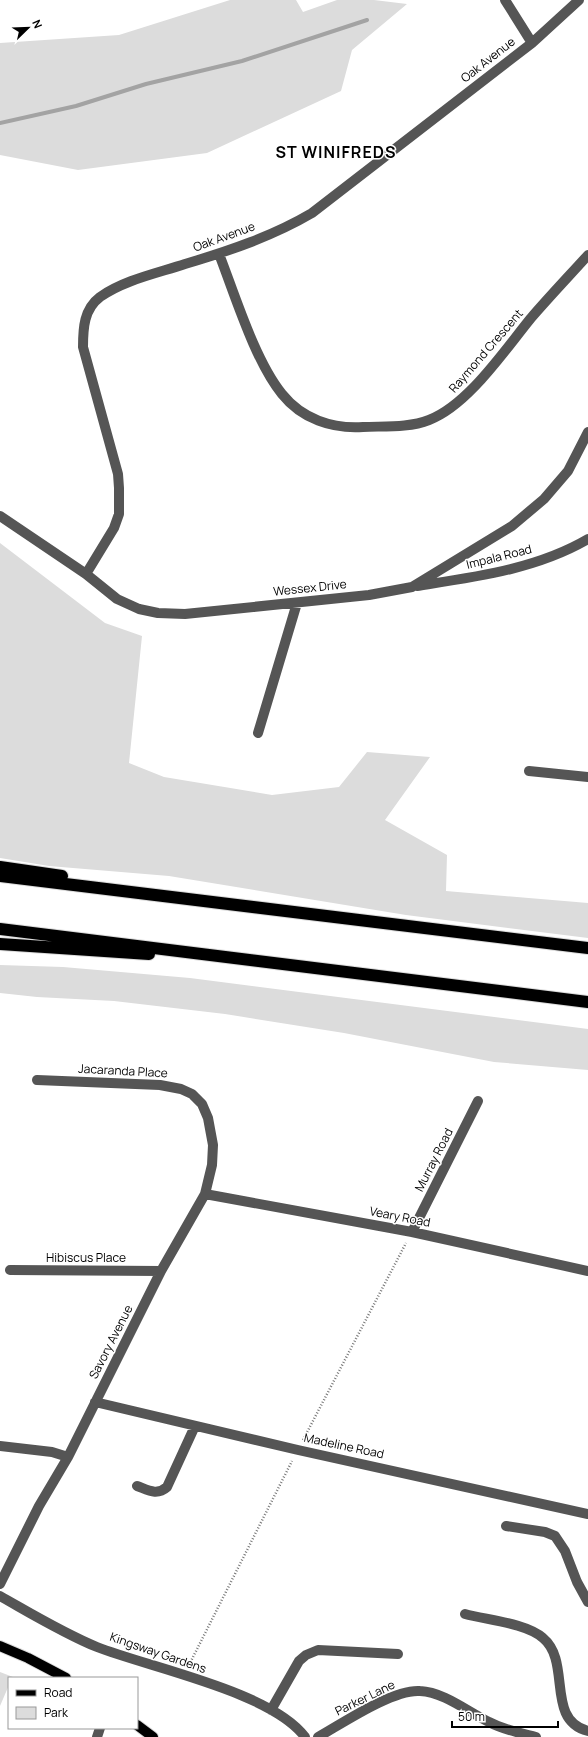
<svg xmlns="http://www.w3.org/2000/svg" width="588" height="1737" font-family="Manrope,sans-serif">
<rect width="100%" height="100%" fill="#fff"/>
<path fill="#dcdcdc" d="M 230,0 L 296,0 L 303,12 L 337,0 L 374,0 L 407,4 L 352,50 L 341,91 L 207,153 L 78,170 L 0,155 L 0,43 L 119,35 Z
M 0,543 L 105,623 L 142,636 L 129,763 L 164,777 L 272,795 L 339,787 L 367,752 L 430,757 L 385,820 L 447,855 L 446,891 L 588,903 L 588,938 L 406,915 L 169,876 L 49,866 L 0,858 Z
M 0,965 L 63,967 L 190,978 L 588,1029 L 588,1070 L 494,1062 L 344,1033 L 225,1014 L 114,1001 L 37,997 L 0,993 Z
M 0,1672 L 13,1677 L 9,1678 L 9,1685 L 0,1706 Z"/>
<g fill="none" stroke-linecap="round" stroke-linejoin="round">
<path stroke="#a3a3a3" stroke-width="4" d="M 0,123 L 76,106 L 146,84 L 242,61 L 367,20"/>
<defs>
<path id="major" d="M 0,1646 L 28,1658 L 66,1678
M 137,1725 L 153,1737"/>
<path id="highway" d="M 0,867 L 62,876
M 0,876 L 588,948
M 0,929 L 588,1002
M 0,944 L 149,954"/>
</defs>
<use href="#major" stroke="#dbdbdb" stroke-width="12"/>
<use href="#highway" stroke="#dbdbdb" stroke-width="14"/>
<path stroke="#777" stroke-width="2.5" stroke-dasharray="1 2" stroke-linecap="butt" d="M 303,1440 L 406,1243
M 189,1665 L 292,1461"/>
<path stroke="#555" stroke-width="10" d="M 505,0 L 532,43
M 219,254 C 235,295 255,361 282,394 C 302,419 332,429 363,427 C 384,426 409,428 429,420 C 468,405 504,351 531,318 C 549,297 569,276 588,255
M 0,516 L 86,574 L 117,599 L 139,609 L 158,613 L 185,614 L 369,595 L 412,587 L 512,526 L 544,499 L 568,471 L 588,432
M 86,574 L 114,528 L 119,514 L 119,488 L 118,474 L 83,347 C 83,328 84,309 100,297 C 124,280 158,273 185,264 C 229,251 273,236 312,213 L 532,43 L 579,0
M 417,586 C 475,577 537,569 588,539
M 258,733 L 297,603
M 529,771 L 588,777
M 205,1194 L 412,1232 L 588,1271
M 412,1232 L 478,1101
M 10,1270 L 161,1271
M 95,1402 L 298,1450 L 588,1514
M 0,1446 L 52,1452 L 68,1457
M 137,1486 C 148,1490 157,1496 167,1487 L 195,1426
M 506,1526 L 545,1532 L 555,1536 L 565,1551 L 577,1582 L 588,1602
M 0,1584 L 39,1506 L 68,1457 L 161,1271 L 205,1194 L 212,1165 L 213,1145 L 208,1118 L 202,1104 L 192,1094 L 181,1089 L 160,1085 L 37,1080
M 0,1596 C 32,1614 63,1633 97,1647 C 151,1668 272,1692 305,1737
M 465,1614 C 487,1620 526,1623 543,1638 C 572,1662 545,1720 588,1731
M 271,1710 L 299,1661 L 306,1655 L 318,1650 L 398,1654
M 97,1737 L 100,1728
M 318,1737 C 343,1723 393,1689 420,1691 C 444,1692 468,1712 489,1722 C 504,1730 520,1733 536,1737"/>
<use href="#major" stroke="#000" stroke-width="10"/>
<use href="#highway" stroke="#000" stroke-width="12"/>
</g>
<g text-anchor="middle" stroke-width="3" stroke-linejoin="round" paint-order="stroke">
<g font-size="12" fill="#000" stroke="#fff">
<text transform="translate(488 60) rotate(-38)" y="4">Oak Avenue</text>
<text transform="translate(224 237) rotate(-20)" y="4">Oak Avenue</text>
<text transform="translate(486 351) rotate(-49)" y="4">Raymond Crescent</text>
<text transform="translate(499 557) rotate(-14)" y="4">Impala Road</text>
<text transform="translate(310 588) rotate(-6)" y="4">Wessex Drive</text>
<text transform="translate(123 1071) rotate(3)" y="4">Jacaranda Place</text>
<text transform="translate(434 1160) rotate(-63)" y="4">Murray Road</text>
<text transform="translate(400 1217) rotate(11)" y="4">Veary Road</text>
<text x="86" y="1262">Hibiscus Place</text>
<text transform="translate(111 1342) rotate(-63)" y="4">Savory Avenue</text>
<text transform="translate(344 1446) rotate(12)" y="4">Madeline Road</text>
<text transform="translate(158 1653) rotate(19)" y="4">Kingsway Gardens</text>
<text transform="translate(365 1698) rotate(-26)" y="4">Parker Lane</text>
</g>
<g font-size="16" font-weight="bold" letter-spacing="1" fill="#000" stroke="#fff">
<text x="336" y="158">ST WINIFREDS</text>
</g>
</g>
<rect x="8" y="1677" width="130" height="52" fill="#ffffff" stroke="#999999"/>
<rect x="16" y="1690" width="20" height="6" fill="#000000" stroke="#999999"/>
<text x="44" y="1697" font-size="12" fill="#000000">Road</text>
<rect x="16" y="1707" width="20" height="12" fill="#dcdcdc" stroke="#999999"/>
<text x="44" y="1717" font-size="12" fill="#000000">Park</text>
<g transform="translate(28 28) rotate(67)" stroke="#ffffff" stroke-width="3" paint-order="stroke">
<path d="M0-3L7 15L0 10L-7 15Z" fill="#000000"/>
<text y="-6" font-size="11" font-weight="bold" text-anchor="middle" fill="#000000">N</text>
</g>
<path d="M452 1721v6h106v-6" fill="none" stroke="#000000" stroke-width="2"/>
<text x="458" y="1721" font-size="12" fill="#000000" stroke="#ffffff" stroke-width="3" paint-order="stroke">50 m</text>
</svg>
